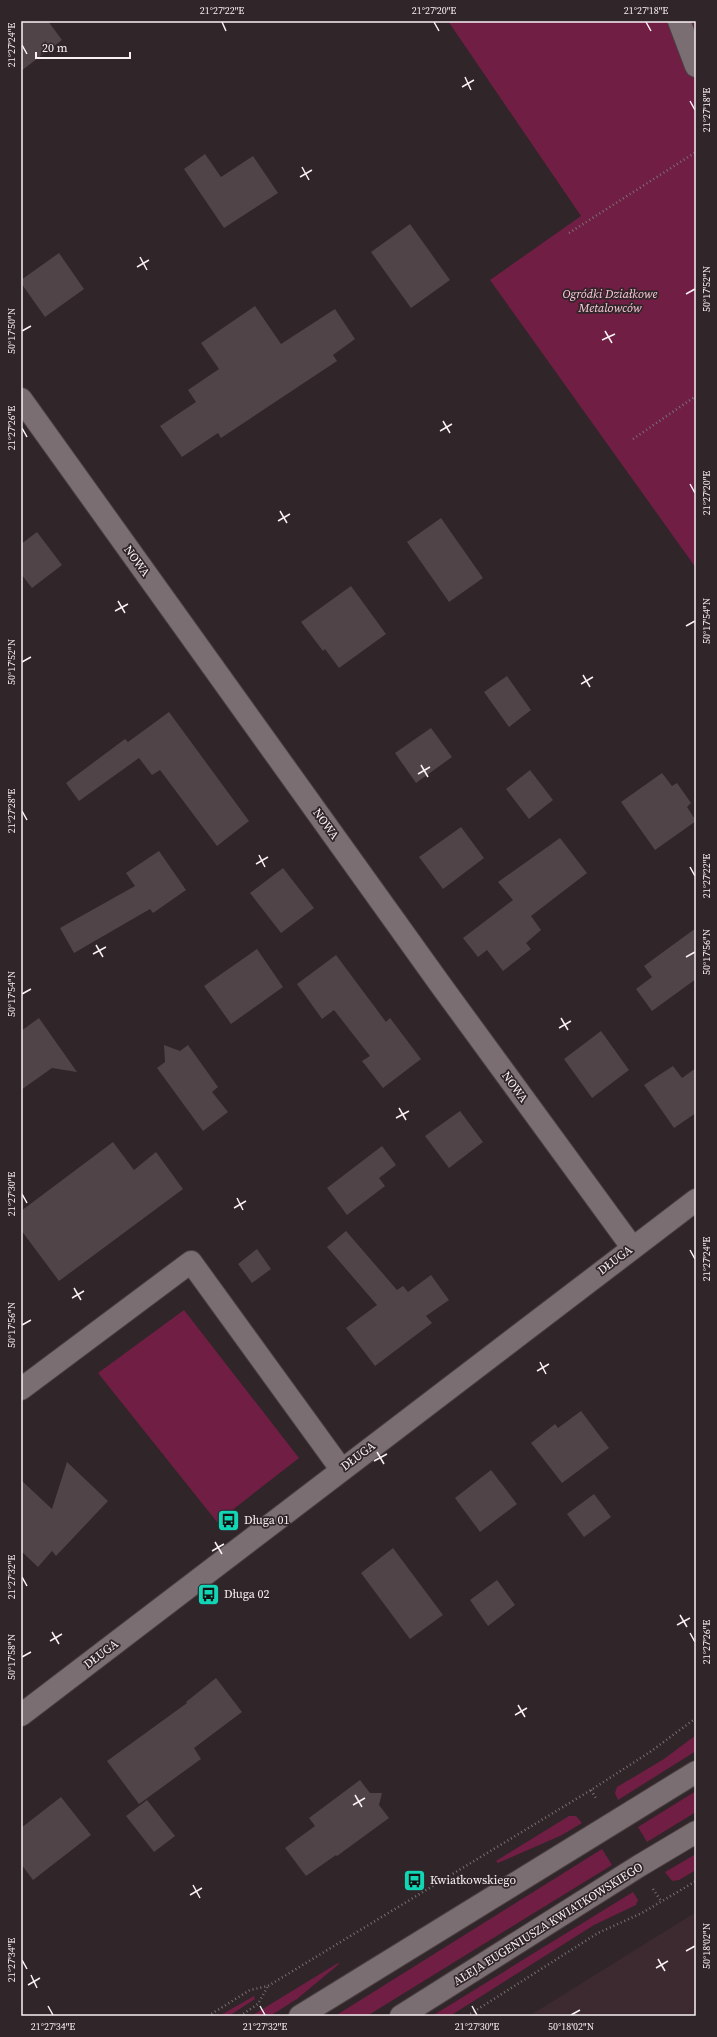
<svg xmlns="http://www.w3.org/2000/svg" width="717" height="2037" font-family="'Source Serif 4',serif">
<rect width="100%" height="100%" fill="#302528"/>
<path fill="#3c2a30" d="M 696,1913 L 696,2016 L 529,2016 L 688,1917 Z"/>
<path fill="#701e44" d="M 448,21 L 696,21 L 696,568 L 490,280 L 581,216 Z
M 184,1310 L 299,1458 L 217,1522 L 98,1373 Z
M 696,1735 L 696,1751 L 618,1800 L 615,1793 L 617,1787 L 664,1759 Z
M 696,1791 L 696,1812 L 647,1842 L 638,1827 Z
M 569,1816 L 576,1816 L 582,1823 L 562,1835 L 498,1863 L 496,1861 Z
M 602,1849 L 612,1865 L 367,2016 L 335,2016 Z
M 696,1854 L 696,1870 L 679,1880 L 672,1881 L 665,1872 Z
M 633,1892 L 638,1900 L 636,1905 L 594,1925 L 450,2016 L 432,2016 Z
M 338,1963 L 339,1964 L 297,1999 L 270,2016 L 251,2016 Z
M 254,1996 L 255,1999 L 229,2016 L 219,2016 Z"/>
<path fill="#504448" d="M 21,21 L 48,21 L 62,40 L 21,71 Z
M 205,154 L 221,177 L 253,156 L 278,193 L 224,228 L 184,169 Z
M 410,224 L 450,280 L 411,308 L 371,252 Z
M 59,253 L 84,289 L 45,317 L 21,283 L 21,280 Z
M 255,306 L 281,344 L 335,309 L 355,339 L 333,355 L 337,361 L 221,438 L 218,433 L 182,457 L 160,426 L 196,402 L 188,390 L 219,369 L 201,343 Z
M 441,518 L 483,578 L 449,602 L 407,542 Z
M 37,532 L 62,565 L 32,588 L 21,574 L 21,544 Z
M 351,586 L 386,634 L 339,668 L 325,649 L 323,651 L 301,622 Z
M 507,676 L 531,710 L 509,727 L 484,692 Z
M 169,712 L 249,821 L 217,846 L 160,770 L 152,775 L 139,758 L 79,801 L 66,783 L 125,739 L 128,742 Z
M 431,728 L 452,757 L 416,783 L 395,753 Z
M 530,770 L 553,800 L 529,819 L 506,789 Z
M 662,773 L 672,786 L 677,783 L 691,803 L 687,807 L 696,821 L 655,850 L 621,802 Z
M 461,827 L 484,858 L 443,889 L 419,857 Z
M 560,838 L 587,873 L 531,916 L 541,930 L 526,943 L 531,949 L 503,971 L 487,950 L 478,957 L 463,938 L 513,900 L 498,882 Z
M 159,851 L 186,890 L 153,913 L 150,909 L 74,953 L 60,928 L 135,886 L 126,873 Z
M 283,868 L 314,908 L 281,933 L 250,893 Z
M 696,928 L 696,979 L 652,1011 L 636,989 L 652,977 L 644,966 Z
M 257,949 L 283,987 L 231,1024 L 204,986 Z
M 336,955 L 386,1022 L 390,1018 L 421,1059 L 383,1088 L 362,1061 L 370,1056 L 334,1010 L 322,1019 L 297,984 Z
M 39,1018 L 77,1072 L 52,1068 L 21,1090 L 21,1031 Z
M 601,1031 L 629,1070 L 592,1098 L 564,1059 Z
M 164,1045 L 180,1051 L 188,1045 L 218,1087 L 212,1092 L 228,1112 L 203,1131 L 157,1068 L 165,1062 Z
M 673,1066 L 682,1078 L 696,1068 L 696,1113 L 674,1128 L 644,1085 Z
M 460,1111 L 483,1142 L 449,1168 L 425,1136 Z
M 113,1142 L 134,1170 L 156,1152 L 183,1189 L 59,1281 L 21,1230 L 21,1211 Z
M 382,1146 L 396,1165 L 379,1178 L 385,1186 L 347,1215 L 327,1188 Z
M 346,1231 L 397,1290 L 403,1286 L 408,1292 L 431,1275 L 449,1300 L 426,1316 L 432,1323 L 375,1366 L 346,1328 L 377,1305 L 327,1247 Z
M 257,1249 L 271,1269 L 252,1283 L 238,1264 Z
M 581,1411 L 609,1448 L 562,1483 L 531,1443 L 555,1424 L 558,1428 Z
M 67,1462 L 108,1501 L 56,1556 L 52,1551 L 38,1567 L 21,1551 L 21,1480 L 52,1509 Z
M 491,1470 L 517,1504 L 480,1532 L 455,1498 Z
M 594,1494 L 611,1517 L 584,1537 L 567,1514 Z
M 393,1548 L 443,1615 L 410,1639 L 361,1573 Z
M 497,1580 L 515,1605 L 488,1626 L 470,1600 Z
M 216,1678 L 242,1712 L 194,1748 L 201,1759 L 139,1804 L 107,1761 L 187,1703 L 186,1702 Z
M 360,1780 L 370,1793 L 382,1793 L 379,1805 L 389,1818 L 337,1856 L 336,1855 L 306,1876 L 285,1848 L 315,1826 L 309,1818 Z
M 61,1797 L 91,1835 L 33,1880 L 21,1864 L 21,1828 Z
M 147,1800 L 175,1836 L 154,1852 L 126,1816 Z"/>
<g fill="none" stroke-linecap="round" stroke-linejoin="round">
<defs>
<path id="minor" d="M 679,21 L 696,66
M 21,399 L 440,984 L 632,1247
M 21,1389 L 191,1262 L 341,1469
M 21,1715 L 696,1200
M 300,2016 L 696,1772
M 401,2016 L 639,1866 L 696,1832"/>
</defs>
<use href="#minor" stroke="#494043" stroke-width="24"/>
<path stroke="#7a7174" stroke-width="2.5" stroke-dasharray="1 3" stroke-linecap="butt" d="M 569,233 L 696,152
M 633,439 L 696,396
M 591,1790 L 597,1800
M 653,1889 L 661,1901
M 208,2016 L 250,1990 L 268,1986 L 591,1790 L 650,1752 L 696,1718
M 240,2016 L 258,2004 L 268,1986
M 467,2016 L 598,1933 L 642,1913 L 696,1881"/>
<use href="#minor" stroke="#7b6e72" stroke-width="22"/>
</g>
<path fill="none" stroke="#f8f1f3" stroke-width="1.5" d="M 222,22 L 226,31M 434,22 L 439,31M 646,22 L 651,31M 22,45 L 27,54M 465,77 L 471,90M 462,87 L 474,80M 690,101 L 695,110M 302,167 L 309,180M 300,177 L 312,170M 140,257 L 147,270M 137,267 L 149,260M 686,294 L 695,289M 22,331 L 31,326M 605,331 L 612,343M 602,340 L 615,334M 443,421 L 450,433M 22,428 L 27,437M 440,431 L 452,424M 690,484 L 695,493M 280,511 L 287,523M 278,521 L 290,514M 118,601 L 125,613M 115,611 L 128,604M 686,626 L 695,621M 22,662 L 31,657M 583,675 L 590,687M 581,684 L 593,677M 421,765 L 428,777M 418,774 L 430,767M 22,811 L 27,820M 259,855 L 265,867M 256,864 L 268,857M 690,867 L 695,876M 96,945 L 103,957M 93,954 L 106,947M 686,957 L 695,952M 22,994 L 31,989M 561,1018 L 568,1030M 559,1028 L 571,1021M 399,1108 L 406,1120M 396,1118 L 409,1111M 22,1194 L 27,1203M 237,1198 L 243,1210M 234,1208 L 246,1201M 690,1250 L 695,1259M 74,1288 L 81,1300M 72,1298 L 84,1291M 22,1325 L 31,1320M 540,1362 L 546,1374M 537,1371 L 549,1364M 377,1452 L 384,1464M 374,1461 L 387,1454M 215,1542 L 222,1554M 212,1551 L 224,1544M 22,1577 L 27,1586M 680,1615 L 687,1627M 677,1625 L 690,1618M 52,1632 L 59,1644M 690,1633 L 695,1642M 50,1641 L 62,1634M 22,1657 L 31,1652M 518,1705 L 525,1717M 515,1715 L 527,1708M 355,1795 L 362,1807M 353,1805 L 365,1798M 193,1885 L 200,1898M 190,1895 L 202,1888M 686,1951 L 695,1946M 658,1959 L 665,1971M 22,1960 L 27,1969M 656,1968 L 668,1961M 31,1975 L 37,1988M 28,1985 L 40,1978M 48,2006 L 53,2015M 260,2006 L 265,2015M 472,2006 L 477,2015M 571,2015 L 580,2010"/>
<defs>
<symbol id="bus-square" viewBox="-11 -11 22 22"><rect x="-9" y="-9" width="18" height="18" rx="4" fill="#11d5b4" stroke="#302528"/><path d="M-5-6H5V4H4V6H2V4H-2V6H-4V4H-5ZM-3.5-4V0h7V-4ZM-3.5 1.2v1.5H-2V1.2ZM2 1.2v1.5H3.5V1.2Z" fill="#111"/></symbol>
</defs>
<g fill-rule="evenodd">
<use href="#bus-square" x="216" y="1508" width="25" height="25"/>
<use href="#bus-square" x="196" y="1582" width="25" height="25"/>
<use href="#bus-square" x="402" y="1868" width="25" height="25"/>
</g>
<g text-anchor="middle" stroke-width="3.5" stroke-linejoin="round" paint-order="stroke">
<g font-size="12" font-style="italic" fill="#fecbdc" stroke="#302528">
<text x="610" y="298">Ogródki Działkowe<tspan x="610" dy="14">Metalowców</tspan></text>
</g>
<g font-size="12" fill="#f8f1f3" stroke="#302528">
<text transform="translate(137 561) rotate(54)" y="4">NOWA</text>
<text transform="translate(326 824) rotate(54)" y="4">NOWA</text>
<text transform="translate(515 1087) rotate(54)" y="4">NOWA</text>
<text transform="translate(615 1260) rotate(-37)" y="4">DŁUGA</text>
<text transform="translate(358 1456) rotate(-37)" y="4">DŁUGA</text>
<text transform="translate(101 1654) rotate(-37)" y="4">DŁUGA</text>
<text transform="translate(548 1924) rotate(-32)" y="4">ALEJA EUGENIUSZA KWIATKOWSKIEGO</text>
</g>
<g font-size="12" fill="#f8f1f3" stroke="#302528" text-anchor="start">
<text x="244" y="1524">Długa 01</text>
<text x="224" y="1598">Długa 02</text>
<text x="430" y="1884">Kwiatkowskiego</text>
</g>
</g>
<rect width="717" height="2037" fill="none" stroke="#302528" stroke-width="44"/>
<path d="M36 52v6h94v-6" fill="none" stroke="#f8f1f3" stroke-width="2"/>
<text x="42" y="52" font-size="12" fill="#f8f1f3" stroke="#302528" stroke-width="3" paint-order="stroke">20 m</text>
<rect x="22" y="22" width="673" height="1993" fill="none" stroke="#f8f1f3" stroke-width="1.5"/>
<g font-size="10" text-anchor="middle" fill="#f8f1f3">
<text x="222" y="14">21°27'22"E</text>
<text x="434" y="14">21°27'20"E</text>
<text x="646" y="14">21°27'18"E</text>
<text transform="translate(11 45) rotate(-90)" y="4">21°27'24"E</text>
<text transform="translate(706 110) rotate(-90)" y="4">21°27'18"E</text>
<text transform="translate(706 289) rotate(-90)" y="4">50°17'52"N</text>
<text transform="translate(11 331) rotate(-90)" y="4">50°17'50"N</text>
<text transform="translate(11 428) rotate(-90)" y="4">21°27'26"E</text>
<text transform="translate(706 493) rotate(-90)" y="4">21°27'20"E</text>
<text transform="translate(706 621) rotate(-90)" y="4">50°17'54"N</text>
<text transform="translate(11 662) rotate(-90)" y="4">50°17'52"N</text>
<text transform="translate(11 811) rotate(-90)" y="4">21°27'28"E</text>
<text transform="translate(706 876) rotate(-90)" y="4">21°27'22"E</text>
<text transform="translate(706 952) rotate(-90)" y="4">50°17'56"N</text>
<text transform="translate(11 994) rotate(-90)" y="4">50°17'54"N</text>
<text transform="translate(11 1194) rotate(-90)" y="4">21°27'30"E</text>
<text transform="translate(706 1259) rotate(-90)" y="4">21°27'24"E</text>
<text transform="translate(11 1325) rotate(-90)" y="4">50°17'56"N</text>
<text transform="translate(11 1577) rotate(-90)" y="4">21°27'32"E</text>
<text transform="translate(706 1642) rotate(-90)" y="4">21°27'26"E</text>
<text transform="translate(11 1657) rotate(-90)" y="4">50°17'58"N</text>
<text transform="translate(706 1946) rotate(-90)" y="4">50°18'02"N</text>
<text transform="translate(11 1960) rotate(-90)" y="4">21°27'34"E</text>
<text x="53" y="2030">21°27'34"E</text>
<text x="265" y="2030">21°27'32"E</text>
<text x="477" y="2030">21°27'30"E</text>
<text x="571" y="2030">50°18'02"N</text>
</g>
</svg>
